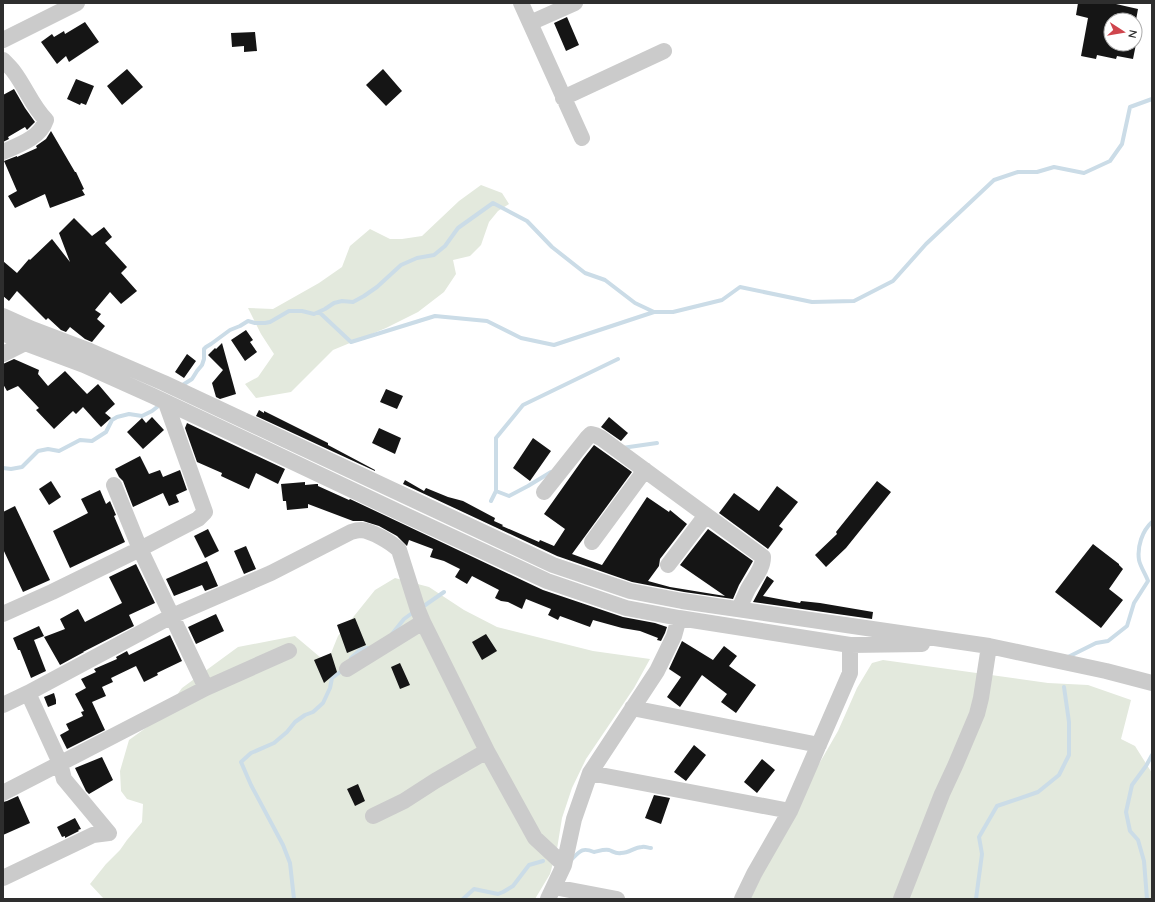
<svg xmlns="http://www.w3.org/2000/svg" width="1155" height="902" font-family="Quicksand,sans-serif">
<rect width="100%" height="100%" fill="#fff"/>
<path fill="#e3e9dd" d="M 481,185 L 502,193 L 509,204 L 498,211 L 489,222 L 481,245 L 470,256 L 453,260 L 456,274 L 444,292 L 418,312 L 386,328 L 333,350 L 291,392 L 256,398 L 245,384 L 258,377 L 274,354 L 261,334 L 248,308 L 273,309 L 319,283 L 342,267 L 350,246 L 370,229 L 390,239 L 402,239 L 422,236 L 459,201 Z
M 395,578 L 429,587 L 464,610 L 497,627 L 593,651 L 650,659 L 634,688 L 586,759 L 572,788 L 562,818 L 557,849 L 550,874 L 535,899 L 104,899 L 90,884 L 106,864 L 120,850 L 127,840 L 142,822 L 143,804 L 127,799 L 121,791 L 120,771 L 129,740 L 161,717 L 182,688 L 238,647 L 295,636 L 327,663 L 338,636 L 375,590 Z
M 883,660 L 1048,683 L 1088,685 L 1131,700 L 1121,739 L 1135,746 L 1152,773 L 1152,899 L 750,899 L 804,790 L 838,731 L 857,688 L 872,663 Z"/>
<g fill="none" stroke-linecap="round" stroke-linejoin="round">
<path stroke="#cbdce7" stroke-width="4" d="M 319,312 L 351,342 L 435,316 L 487,321 L 521,338 L 554,345 L 654,312
M 181,386 L 192,379 L 197,371 L 202,365 L 204,359 L 204,349 L 206,347 L 211,344 L 230,330 L 240,326 L 248,321 L 255,323 L 265,323 L 270,322 L 289,311 L 302,311 L 314,314 L 325,309 L 334,303 L 342,301 L 353,302 L 364,296 L 377,287 L 401,265 L 417,258 L 434,255 L 445,246 L 458,228 L 493,203 L 527,221 L 552,247 L 585,273 L 605,280 L 635,303 L 654,312 L 673,312 L 722,300 L 740,287 L 812,302 L 854,301 L 893,281 L 926,244 L 994,180 L 1018,172 L 1037,172 L 1054,167 L 1084,173 L 1110,161 L 1122,144 L 1130,107 L 1152,99
M 622,448 L 657,443
M 3,468 L 11,469 L 22,467 L 38,451 L 48,449 L 59,451 L 80,440 L 92,441 L 106,432 L 112,420 L 117,417 L 129,414 L 142,416 L 152,411 L 161,404
M 496,491 L 496,438 L 523,405 L 618,359
M 491,501 L 496,491 L 509,496 L 528,486 L 551,472
M 421,608 L 444,592
M 392,634 L 404,619 L 415,611
M 1068,657 L 1096,643 L 1108,641 L 1127,626 L 1134,603 L 1148,581 C 1146,575 1140,566 1139,560 C 1137,547 1142,531 1152,522
M 351,658 L 360,650 L 367,648
M 571,860 C 580,851 582,847 594,852 C 599,851 604,849 609,850 C 614,852 616,854 621,853 C 630,853 634,847 642,847 C 645,846 648,848 651,848
M 294,899 L 290,863 L 283,845 L 251,785 L 241,762 L 251,753 L 274,743 L 287,732 L 295,722 L 305,715 L 313,712 L 323,703 L 330,688 L 332,678 L 343,670
M 463,899 L 474,889 L 498,894 L 503,892 L 513,886 L 529,865 L 543,861
M 976,899 L 982,854 L 979,837 L 997,806 L 1038,792 L 1059,775 L 1069,755 L 1069,722 L 1064,687
M 1147,899 L 1144,861 L 1138,840 L 1130,831 L 1126,812 L 1132,785 L 1146,766 L 1152,755"/>
</g>
<path fill="#151515" d="M 1078,3 L 1116,3 L 1116,4 L 1138,9 L 1136,20 L 1111,20 L 1111,44 L 1136,44 L 1133,59 L 1117,56 L 1116,59 L 1097,55 L 1096,59 L 1081,56 L 1088,18 L 1076,15 Z
M 567,17 L 579,45 L 566,51 L 554,23 Z
M 85,22 L 99,42 L 69,62 L 66,56 L 57,64 L 41,42 L 52,34 L 54,37 L 64,31 L 65,34 Z
M 255,32 L 257,51 L 244,52 L 244,46 L 232,47 L 231,33 Z
M 127,69 L 143,87 L 122,105 L 107,86 Z
M 383,69 L 402,91 L 386,106 L 366,85 Z
M 76,79 L 94,86 L 86,105 L 81,103 L 80,105 L 67,99 Z
M 14,89 L 25,108 L 35,122 L 27,130 L 25,127 L 8,137 L 9,139 L 3,142 L 3,95 Z
M 51,131 L 75,172 L 76,172 L 84,189 L 82,190 L 85,195 L 50,208 L 45,194 L 15,208 L 8,196 L 17,191 L 4,161 L 17,156 L 17,157 L 37,148 L 36,146 L 46,139 Z
M 74,218 L 92,236 L 104,227 L 112,237 L 105,243 L 127,267 L 121,273 L 137,291 L 121,304 L 110,292 L 95,310 L 101,314 L 97,319 L 105,326 L 92,342 L 85,339 L 70,327 L 66,332 L 61,330 L 48,318 L 46,320 L 17,291 L 9,301 L 3,296 L 3,261 L 17,273 L 29,259 L 30,260 L 52,239 L 70,262 L 59,233 Z
M 246,330 L 253,340 L 250,342 L 257,352 L 245,361 L 231,340 Z
M 222,343 L 236,394 L 220,399 L 216,397 L 212,383 L 223,370 L 208,355 L 215,348 L 216,349 Z
M 187,354 L 196,361 L 184,378 L 175,372 Z
M 14,359 L 39,370 L 38,374 L 48,386 L 65,371 L 87,394 L 98,384 L 115,404 L 105,413 L 111,418 L 101,427 L 83,407 L 76,414 L 73,411 L 54,429 L 36,410 L 39,408 L 18,386 L 7,391 L 3,384 L 3,364 Z
M 386,389 L 403,396 L 397,409 L 380,402 Z
M 259,410 L 264,413 L 264,411 L 328,443 L 328,445 L 375,470 L 375,471 L 256,416 Z
M 152,417 L 164,430 L 143,449 L 127,432 L 142,418 L 146,423 Z
M 609,417 L 628,433 L 621,441 L 601,427 Z
M 187,423 L 285,469 L 278,484 L 256,473 L 249,489 L 221,476 L 222,473 L 197,462 L 185,428 Z
M 379,428 L 401,438 L 395,454 L 372,443 Z
M 533,438 L 551,451 L 530,481 L 513,468 Z
M 594,445 L 632,472 L 572,554 L 602,565 L 604,562 L 647,497 L 669,512 L 670,510 L 687,524 L 660,559 L 659,566 L 648,581 L 670,587 L 725,596 L 680,565 L 708,529 L 753,561 L 739,585 L 733,599 L 684,592 L 632,582 L 557,556 L 403,484 L 405,480 L 424,491 L 426,488 L 448,497 L 463,501 L 495,518 L 494,521 L 503,525 L 502,526 L 539,542 L 540,540 L 554,546 L 565,529 L 544,514 L 583,459 Z
M 140,456 L 149,474 L 160,470 L 163,477 L 180,470 L 187,490 L 176,495 L 179,502 L 169,506 L 163,493 L 133,507 L 123,481 L 119,477 L 115,469 Z
M 51,481 L 61,497 L 49,505 L 39,489 Z
M 877,481 L 891,492 L 846,548 L 826,567 L 815,555 L 837,534 L 836,532 Z
M 305,482 L 305,485 L 316,484 L 318,484 L 318,486 L 349,500 L 350,499 L 543,590 L 623,617 L 655,623 L 667,627 L 665,633 L 661,641 L 657,640 L 658,638 L 640,631 L 622,628 L 593,620 L 590,627 L 560,616 L 558,620 L 548,615 L 551,609 L 526,599 L 522,609 L 508,602 L 501,601 L 495,598 L 499,590 L 472,576 L 467,584 L 455,577 L 460,569 L 444,561 L 430,557 L 433,549 L 409,540 L 407,546 L 397,536 L 379,526 L 363,521 L 353,521 L 308,504 L 308,508 L 287,510 L 286,501 L 283,501 L 281,484 Z
M 777,486 L 798,502 L 779,526 L 783,529 L 768,549 L 719,513 L 734,493 L 759,511 Z
M 100,490 L 106,504 L 110,501 L 116,515 L 114,516 L 125,542 L 70,568 L 53,531 L 88,513 L 81,499 Z
M 15,506 L 50,580 L 23,592 L 3,549 L 3,512 Z
M 208,529 L 219,551 L 205,558 L 194,536 Z
M 1093,544 L 1119,564 L 1119,565 L 1123,569 L 1109,589 L 1123,600 L 1101,628 L 1055,592 Z
M 246,546 L 256,569 L 244,574 L 234,551 Z
M 207,561 L 218,586 L 205,591 L 202,585 L 174,596 L 166,579 Z
M 136,564 L 155,603 L 129,615 L 134,626 L 83,652 L 84,652 L 60,665 L 44,637 L 65,629 L 60,619 L 78,609 L 85,622 L 122,603 L 109,577 Z
M 767,576 L 774,581 L 763,596 L 800,603 L 801,601 L 820,603 L 873,612 L 872,619 L 753,602 Z
M 216,614 L 224,631 L 196,644 L 188,627 Z
M 355,618 L 366,645 L 347,653 L 337,625 Z
M 39,626 L 44,636 L 34,640 L 46,671 L 31,678 L 20,650 L 18,650 L 13,638 Z
M 486,634 L 497,651 L 482,660 L 472,642 Z
M 170,635 L 182,661 L 157,673 L 158,675 L 144,682 L 136,666 L 111,678 L 113,682 L 102,687 L 106,696 L 92,702 L 105,730 L 67,749 L 60,735 L 69,730 L 66,724 L 83,716 L 81,712 L 84,711 L 75,694 L 86,688 L 81,679 L 96,672 L 94,669 L 117,659 L 116,657 L 127,651 L 129,655 Z
M 682,641 L 713,660 L 724,646 L 737,656 L 729,666 L 756,685 L 736,713 L 721,702 L 727,694 L 702,675 L 680,707 L 667,697 L 681,677 L 669,669 Z
M 331,653 L 337,672 L 324,683 L 314,660 Z
M 400,663 L 410,685 L 400,689 L 391,667 Z
M 54,693 L 56,700 L 56,704 L 48,707 L 44,697 Z
M 694,745 L 706,755 L 686,781 L 674,772 Z
M 102,757 L 113,780 L 89,794 L 86,791 L 75,768 Z
M 762,759 L 775,770 L 757,793 L 744,782 Z
M 358,784 L 365,801 L 355,806 L 347,789 Z
M 654,795 L 670,798 L 661,824 L 645,818 Z
M 18,796 L 30,823 L 3,835 L 3,802 L 7,801 Z
M 75,818 L 81,829 L 78,830 L 79,831 L 65,838 L 65,836 L 62,837 L 57,827 Z"/>
<g fill="none" stroke-linecap="round" stroke-linejoin="round">
<path stroke="#cbcbcb" stroke-width="16" d="M 521,3 L 582,138
M 530,23 L 575,3
M 3,40 L 77,3
M 3,60 C 7,64 11,68 14,72 C 26,88 32,106 46,120 C 40,138 19,145 3,152
M 563,98 L 664,51
M 3,316 L 32,329 L 90,351 L 164,383 L 553,565 L 630,591 L 682,601 L 989,646 L 1106,671 L 1152,683
M 3,333 L 25,343 L 84,365 L 153,396 L 407,516 L 547,581 L 626,608 L 679,618 L 850,645 L 922,644
M 3,354 L 25,343
M 114,485 L 140,549 L 206,688
M 544,492 L 587,438 L 591,434 L 595,435 L 601,438 L 763,557 C 763,569 754,578 748,589 C 745,595 742,602 739,609
M 592,542 L 645,470
M 668,565 L 706,515
M 3,614 L 52,592 L 140,549 L 198,519 L 205,512 L 166,403
M 347,669 L 423,622
M 28,693 L 60,763 L 64,779 L 109,833
M 3,705 L 28,693 L 172,616 L 271,573 L 351,532 C 354,531 357,530 361,530 C 372,531 391,542 399,550 L 418,610 L 423,622 L 487,751 L 535,838 L 564,865
M 632,708 L 819,745
M 590,773 L 790,811
M 3,793 L 206,688 L 289,651
M 373,816 L 404,801 L 435,781 L 487,751
M 3,878 L 93,835 L 109,833
M 554,887 L 617,899
M 548,899 L 564,865 L 574,819 L 590,773 L 657,671 L 674,636 L 679,618
M 742,899 L 754,874 L 790,811 L 850,673 L 850,645
M 901,899 L 942,794 L 955,766 L 977,714 L 981,698 L 989,646"/>
</g>
<rect width="1155" height="902" fill="none" stroke="#2e2e2e" stroke-width="8"/>
<g transform="translate(1123 32) rotate(102)"><circle r="19" fill="#ffffff" stroke="#ababab"/>
<path d="M0-3L7 15L0 10L-7 15Z" fill="#cf454d"/>
<text y="-6" font-size="11" font-weight="bold" text-anchor="middle" fill="#2e2e2e">N</text>
</g>
</svg>
